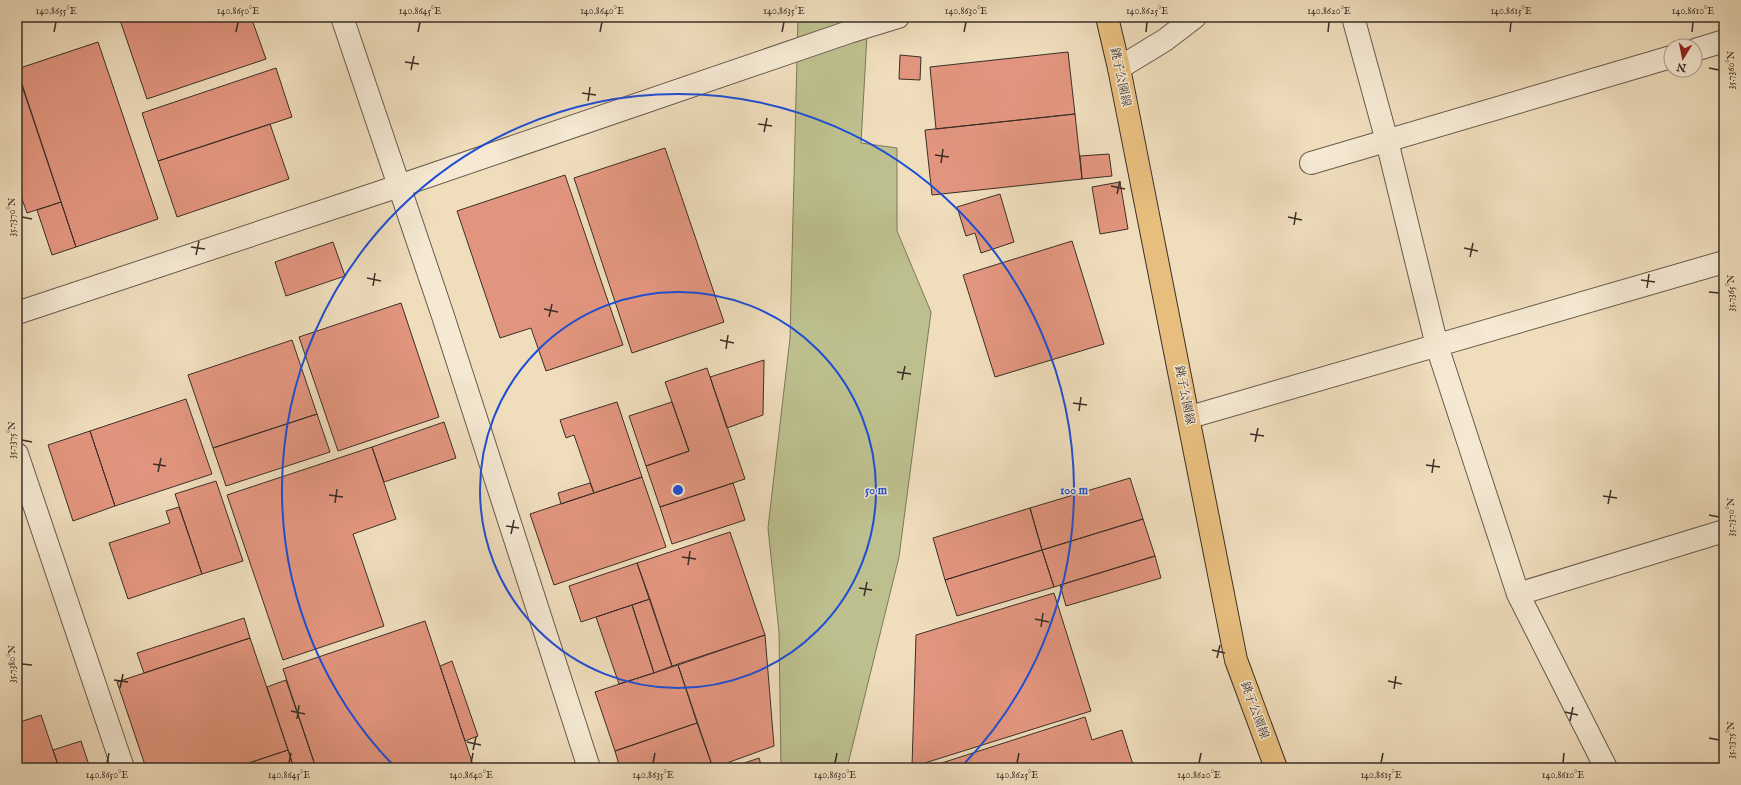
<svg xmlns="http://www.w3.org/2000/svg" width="1741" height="785" font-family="'IM FELL English','Noto Serif JP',serif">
<rect width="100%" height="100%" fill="#efddbc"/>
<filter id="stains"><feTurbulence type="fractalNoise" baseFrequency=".005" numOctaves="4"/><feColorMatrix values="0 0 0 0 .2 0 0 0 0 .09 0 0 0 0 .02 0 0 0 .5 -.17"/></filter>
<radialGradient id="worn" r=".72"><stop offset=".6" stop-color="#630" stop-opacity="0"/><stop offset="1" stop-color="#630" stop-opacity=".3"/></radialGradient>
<path fill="#bdc08e" stroke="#7c785b" d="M 798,17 L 868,17 L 861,143 L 897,148 L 897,231 L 931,312 L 899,557 L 847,768 L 781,768 L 779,632 L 768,528 L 790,338 Z"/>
<path fill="#e2957e" stroke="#3b2f28" d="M 119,17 L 251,17 L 266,59 L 147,99 Z
M 98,42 L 158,219 L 76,247 L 17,69 Z
M 1068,52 L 1075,114 L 936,129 L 930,67 Z
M 900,55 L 921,57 L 920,80 L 899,79 Z
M 276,68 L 292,117 L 158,161 L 142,113 Z
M 17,71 L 61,202 L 27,213 L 17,185 Z
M 1075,114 L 1082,179 L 932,195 L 925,130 Z
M 270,124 L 289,179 L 177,217 L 158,161 Z
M 665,148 L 724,322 L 632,353 L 574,178 Z
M 1109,154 L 1112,176 L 1082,179 L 1080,156 Z
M 565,175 L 623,345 L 546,371 L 531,328 L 500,338 L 457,211 Z
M 1120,182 L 1128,229 L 1100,234 L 1092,187 Z
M 1000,194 L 1014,242 L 981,253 L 975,233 L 966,236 L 957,207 Z
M 61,202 L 76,247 L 52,255 L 37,210 Z
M 1072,241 L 1104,344 L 995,377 L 963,275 Z
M 333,242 L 345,276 L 286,296 L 275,262 Z
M 401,303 L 439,417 L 338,451 L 299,337 Z
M 292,340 L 317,414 L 213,448 L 188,375 Z
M 764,360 L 763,415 L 727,428 L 710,377 Z
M 707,368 L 745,479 L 660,507 L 646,466 L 689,451 L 665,382 Z
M 186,399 L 212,474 L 115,506 L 90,431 Z
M 617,402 L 642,477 L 594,493 L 574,435 L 566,438 L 560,420 Z
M 672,402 L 689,451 L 646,466 L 629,416 Z
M 317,414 L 330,452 L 226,486 L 213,448 Z
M 444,422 L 456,458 L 384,482 L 372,447 Z
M 90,431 L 115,506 L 73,521 L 48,445 Z
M 372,447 L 396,519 L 353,534 L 384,626 L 283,660 L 227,495 Z
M 642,477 L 666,547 L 554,585 L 530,514 Z
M 1130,478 L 1143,519 L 1042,550 L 1030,508 Z
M 216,481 L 243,561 L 202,574 L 175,494 Z
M 590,483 L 594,493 L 561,504 L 558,493 Z
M 733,483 L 745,520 L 672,544 L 660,507 Z
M 179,507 L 202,574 L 128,599 L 109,543 L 170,523 L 166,511 Z
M 1030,508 L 1042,550 L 945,580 L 933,538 Z
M 1143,519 L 1155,556 L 1054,587 L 1042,550 Z
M 730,532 L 765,635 L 672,666 L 637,563 Z
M 1042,550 L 1054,587 L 957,616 L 945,580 Z
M 1155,556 L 1161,578 L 1066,606 L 1060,585 Z
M 637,563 L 650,599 L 581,622 L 569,586 Z
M 1054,593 L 1091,711 L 912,767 L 916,635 Z
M 650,599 L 672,666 L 654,673 L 632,605 Z
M 632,605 L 654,673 L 619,684 L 596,617 Z
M 244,618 L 250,638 L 144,673 L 137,653 Z
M 425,621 L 474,768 L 316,768 L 283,669 Z
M 765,635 L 774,746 L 713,768 L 678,665 Z
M 250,638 L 288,750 L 234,768 L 146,768 L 117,682 Z
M 452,661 L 478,736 L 465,741 L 440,666 Z
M 678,665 L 697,723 L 615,751 L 595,692 Z
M 286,680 L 316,768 L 294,768 L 267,687 Z
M 41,715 L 59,768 L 17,768 L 17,723 Z
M 1085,717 L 1092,740 L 1122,730 L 1134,768 L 926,768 Z
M 697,723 L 713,768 L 620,768 L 615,751 Z
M 81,741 L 90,768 L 59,768 L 53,750 Z
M 288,750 L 294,768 L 234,768 Z
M 759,758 L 762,768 L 730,768 Z"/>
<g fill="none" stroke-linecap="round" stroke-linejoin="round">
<defs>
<path id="minor" d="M 342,17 L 442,313 L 589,768
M 1353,17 L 1387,141 L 1437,346 L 1518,594 L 1606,768
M 1695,50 L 1724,41
M 1119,68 L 1165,40 L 1195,17
M 1311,163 L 1671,57
M 17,313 L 399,186 L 849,32 L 898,17
M 1190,417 L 1724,262
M 17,454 L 123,768
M 1518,594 L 1724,531"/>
<path id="major" d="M 1107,17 L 1119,68 L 1236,660 L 1276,768"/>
</defs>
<use href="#minor" stroke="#685a4d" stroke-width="24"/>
<use href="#major" stroke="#3b2f28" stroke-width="24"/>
<use href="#minor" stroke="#f5e9d3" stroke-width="22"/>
<use href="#major" stroke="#e8be7e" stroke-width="22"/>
</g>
<path fill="none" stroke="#3b2f28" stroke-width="1.5" d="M 54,32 L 56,22M 236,32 L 238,22M 418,32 L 420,22M 600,32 L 602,22M 782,32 L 784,22M 964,32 L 966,22M 1146,32 L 1147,22M 1328,32 L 1329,22M 1510,32 L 1511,22M 1692,32 L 1693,22M 405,62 L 419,64M 1709,68 L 1719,70M 411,70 L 414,56M 582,93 L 596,95M 588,101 L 590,87M 758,124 L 772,126M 764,132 L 767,118M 935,155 L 949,157M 941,163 L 943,149M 1111,186 L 1125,189M 1117,194 L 1120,181M 22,217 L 32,219M 1288,217 L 1302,220M 1294,225 L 1296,212M 191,247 L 205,249M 1464,248 L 1478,251M 196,255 L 199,241M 1470,257 L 1473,243M 367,278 L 381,281M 1641,280 L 1655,282M 373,286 L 375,273M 1647,288 L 1649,274M 1709,292 L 1719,293M 544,309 L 558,312M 549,317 L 552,304M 720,340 L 734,343M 726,349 L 728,335M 897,372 L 911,374M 902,380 L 905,366M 1073,403 L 1087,405M 1079,411 L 1081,397M 1250,434 L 1264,436M 22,440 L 32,442M 1255,442 L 1258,428M 153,464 L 166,466M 1426,465 L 1440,467M 158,472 L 161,458M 1432,473 L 1434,459M 329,495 L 343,497M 1603,496 L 1617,498M 335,503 L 337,489M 1608,504 L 1611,490M 1709,515 L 1719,517M 506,526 L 519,528M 511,534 L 514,520M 682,557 L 696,559M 688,565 L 690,551M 859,588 L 872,590M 864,596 L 867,582M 1035,619 L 1049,622M 1041,627 L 1043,613M 1212,650 L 1225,653M 1217,658 L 1220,645M 22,664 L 32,665M 114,680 L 128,682M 1388,681 L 1402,684M 120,688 L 123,674M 1394,689 L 1396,676M 291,711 L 305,714M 1565,712 L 1578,715M 297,719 L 299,705M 1570,721 L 1573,707M 1709,738 L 1719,740M 467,742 L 481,745M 473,750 L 476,737M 107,763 L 109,753M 289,763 L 291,753M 471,763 L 473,753M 653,763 L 655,753M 835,763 L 837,753M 1017,763 L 1019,753M 1199,763 L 1201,753M 1381,763 L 1383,753M 1563,763 L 1564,753"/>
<g fill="none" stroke="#1d4ed8" stroke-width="2">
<circle cx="678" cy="490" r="198"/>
<path d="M396 768A396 396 0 1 1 960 768"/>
</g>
<g text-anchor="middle" stroke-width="3" stroke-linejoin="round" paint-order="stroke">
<g font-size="12" fill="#3b2f28" stroke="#f5e9d3">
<text transform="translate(1121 77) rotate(78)" y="4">銚子公園線</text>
<text transform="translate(1185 395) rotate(79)" y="4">銚子公園線</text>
<text transform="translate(1255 710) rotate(70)" y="4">銚子公園線</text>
</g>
</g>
<circle cx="678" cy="490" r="6" fill="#1d4ed8" stroke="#f5e9d3" stroke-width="2"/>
<g font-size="12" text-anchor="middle" font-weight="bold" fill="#1d4ed8" stroke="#f5e9d3" stroke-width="3" stroke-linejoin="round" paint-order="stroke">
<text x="876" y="494">50 m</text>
<text x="1074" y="494">100 m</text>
</g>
<rect width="1741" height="785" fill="none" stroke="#efddbc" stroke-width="44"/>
<g transform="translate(1683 58) rotate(190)"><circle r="19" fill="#f5e9d3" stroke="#ab9f8f"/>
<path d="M0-3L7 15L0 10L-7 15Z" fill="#8f2418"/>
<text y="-6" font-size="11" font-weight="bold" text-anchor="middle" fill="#3b2f28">N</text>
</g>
<rect x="22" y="22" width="1697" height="741" fill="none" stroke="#3b2f28" stroke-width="1.5"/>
<g font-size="10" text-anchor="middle" fill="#3b2f28">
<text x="56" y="14">140.8655°E</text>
<text x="238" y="14">140.8650°E</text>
<text x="420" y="14">140.8645°E</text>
<text x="602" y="14">140.8640°E</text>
<text x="784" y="14">140.8635°E</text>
<text x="966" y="14">140.8630°E</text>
<text x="1147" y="14">140.8625°E</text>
<text x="1329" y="14">140.8620°E</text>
<text x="1511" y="14">140.8615°E</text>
<text x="1693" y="14">140.8610°E</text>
<text transform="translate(1730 70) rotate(-90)" y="4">35.7360°N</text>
<text transform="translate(11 217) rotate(-90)" y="4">35.7370°N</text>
<text transform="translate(1730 293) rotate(-90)" y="4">35.7365°N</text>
<text transform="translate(11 440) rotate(-90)" y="4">35.7375°N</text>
<text transform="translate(1730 517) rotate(-90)" y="4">35.7370°N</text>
<text transform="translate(11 664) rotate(-90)" y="4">35.7380°N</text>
<text transform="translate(1730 740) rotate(-90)" y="4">35.7375°N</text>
<text x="107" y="778">140.8650°E</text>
<text x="289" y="778">140.8645°E</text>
<text x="471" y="778">140.8640°E</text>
<text x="653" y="778">140.8635°E</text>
<text x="835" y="778">140.8630°E</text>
<text x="1017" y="778">140.8625°E</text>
<text x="1199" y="778">140.8620°E</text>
<text x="1381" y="778">140.8615°E</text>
<text x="1563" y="778">140.8610°E</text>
</g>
<rect width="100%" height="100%" filter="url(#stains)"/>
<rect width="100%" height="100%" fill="url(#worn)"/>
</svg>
